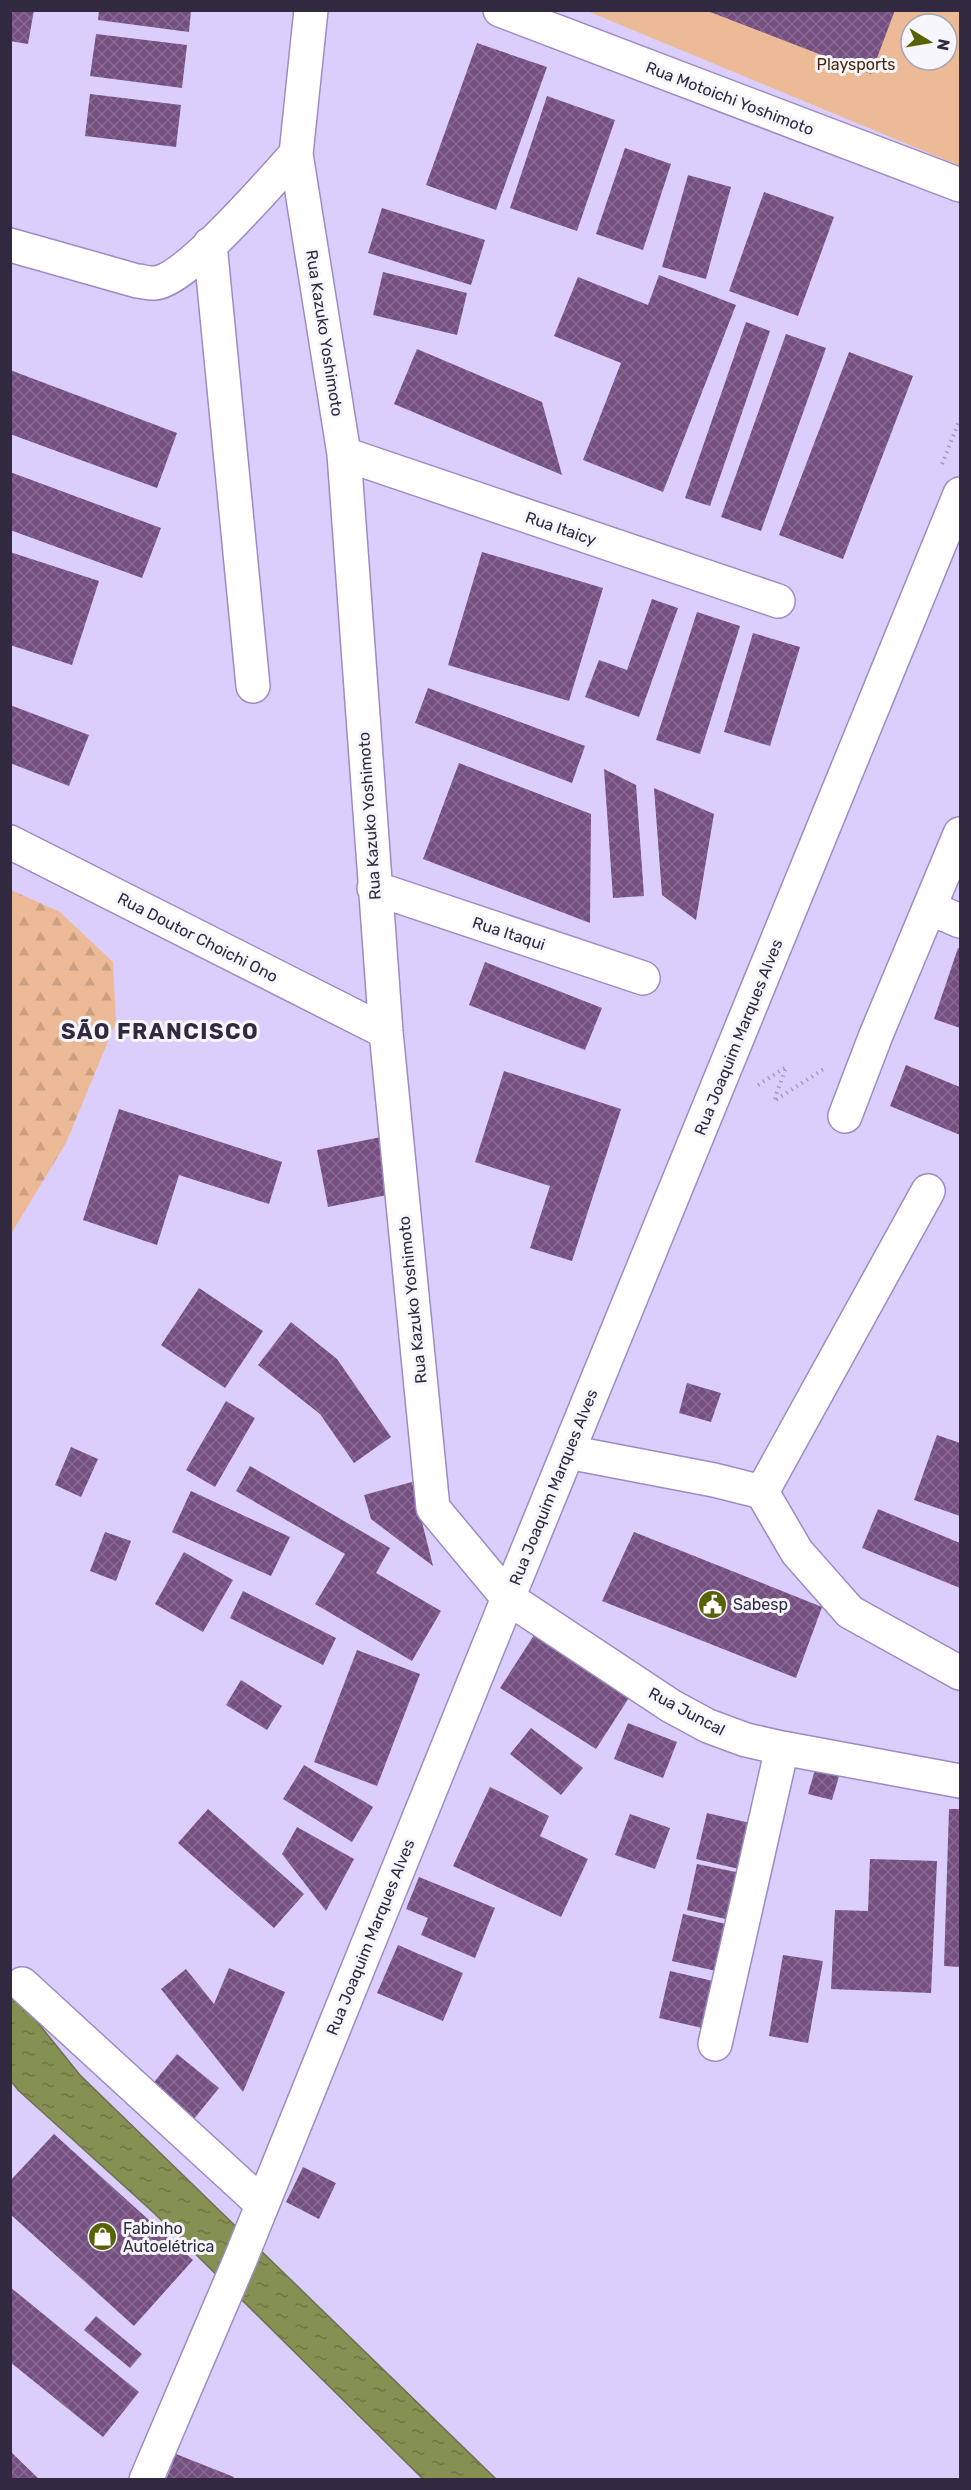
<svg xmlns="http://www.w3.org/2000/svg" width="971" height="2490" font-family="Rubik,sans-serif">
<defs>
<pattern id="forest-firs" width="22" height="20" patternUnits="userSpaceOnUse" patternTransform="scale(1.5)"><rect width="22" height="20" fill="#ecba96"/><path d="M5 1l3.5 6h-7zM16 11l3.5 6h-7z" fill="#cba082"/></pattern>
<pattern id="water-ripples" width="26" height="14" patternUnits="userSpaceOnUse" patternTransform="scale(1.5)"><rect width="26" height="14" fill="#859152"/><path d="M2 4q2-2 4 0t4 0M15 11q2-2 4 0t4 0" fill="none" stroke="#6d7645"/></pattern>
<pattern id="building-cross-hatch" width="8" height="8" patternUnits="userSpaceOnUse" patternTransform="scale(1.5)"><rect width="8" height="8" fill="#744f80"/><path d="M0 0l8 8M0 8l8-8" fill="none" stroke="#876b92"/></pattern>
</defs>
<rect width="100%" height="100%" fill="#dbcefd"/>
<path fill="url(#forest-firs)" d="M 11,890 L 60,912 L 113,962 L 116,1022 L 66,1143 L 11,1234 Z"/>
<path fill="#ecba96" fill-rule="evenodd" d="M 587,11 L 960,11 L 960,166 ZM 911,24 L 947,24 L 947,60 L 911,60 Z"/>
<path fill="url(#water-ripples)" stroke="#6c724d" stroke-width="1.5" d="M 10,1977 L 26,2008 L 80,2075 L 496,2479 L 423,2479 L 154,2213 L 18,2090 L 11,2081 Z"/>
<path fill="url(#building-cross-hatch)" d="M 10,10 L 34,10 L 28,44 L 10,41 Z
M 99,10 L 191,10 L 189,32 L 98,20 Z
M 705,10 L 895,10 L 871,74 Z
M 96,34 L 187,45 L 182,88 L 90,76 Z
M 477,43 L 547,67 L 496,210 L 426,185 Z
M 90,94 L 181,105 L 176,147 L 85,136 Z
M 547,96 L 615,120 L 577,231 L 510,208 Z
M 625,148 L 671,164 L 643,250 L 596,234 Z
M 688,175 L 731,187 L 706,279 L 662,267 Z
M 764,192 L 834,217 L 798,316 L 729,291 Z
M 382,208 L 485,240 L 471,285 L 368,253 Z
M 383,272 L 467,293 L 457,335 L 373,315 Z
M 659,275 L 736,305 L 663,492 L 583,460 L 621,363 L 554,336 L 578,277 L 648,305 Z
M 746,322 L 770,331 L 710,506 L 685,498 Z
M 786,334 L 826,348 L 761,531 L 721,517 Z
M 417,349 L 542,402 L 562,475 L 394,404 Z
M 849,352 L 913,376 L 843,559 L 779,535 Z
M 10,370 L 177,433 L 157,488 L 10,434 Z
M 10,472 L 161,528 L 142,578 L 10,530 Z
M 10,552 L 99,581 L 72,665 L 10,645 Z
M 482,552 L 603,588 L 569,701 L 448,665 Z
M 652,599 L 678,608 L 639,717 L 585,697 L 599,660 L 627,670 Z
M 697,612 L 740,626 L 700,754 L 656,740 Z
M 753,633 L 800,647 L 770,746 L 724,732 Z
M 428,688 L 585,746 L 572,783 L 415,723 Z
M 10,705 L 89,735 L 69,786 L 10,763 Z
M 459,763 L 591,814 L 590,923 L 423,859 Z
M 604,769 L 636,785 L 644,896 L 613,898 Z
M 654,788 L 714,814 L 696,920 L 662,895 Z
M 958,948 L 960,949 L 960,1028 L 934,1019 Z
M 485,962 L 602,1008 L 585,1050 L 469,1005 Z
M 906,1065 L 960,1087 L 960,1135 L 890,1106 Z
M 504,1071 L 621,1109 L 572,1261 L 530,1248 L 550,1186 L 475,1162 Z
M 119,1109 L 282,1162 L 269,1204 L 179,1175 L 157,1245 L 83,1220 Z
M 381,1137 L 392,1194 L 328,1207 L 317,1150 Z
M 199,1288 L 263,1331 L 225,1388 L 161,1345 Z
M 291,1322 L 337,1359 L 391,1437 L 354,1463 L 320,1414 L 258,1365 Z
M 687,1383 L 721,1393 L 711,1422 L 679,1413 Z
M 226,1401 L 255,1418 L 215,1487 L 186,1470 Z
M 937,1435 L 960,1443 L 960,1516 L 914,1500 Z
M 71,1447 L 98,1459 L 81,1497 L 55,1485 Z
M 250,1466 L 390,1548 L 376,1573 L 441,1611 L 412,1661 L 315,1604 L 345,1554 L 236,1491 Z
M 412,1482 L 433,1566 L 371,1519 L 364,1495 Z
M 191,1491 L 290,1537 L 271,1576 L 172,1532 Z
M 878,1509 L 960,1543 L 960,1588 L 862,1548 Z
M 105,1532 L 131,1541 L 116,1581 L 90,1571 Z
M 634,1532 L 822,1607 L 796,1678 L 602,1601 Z
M 184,1552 L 233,1580 L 203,1632 L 155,1604 Z
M 243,1591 L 336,1638 L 323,1665 L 230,1618 Z
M 536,1632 L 632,1693 L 596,1749 L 500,1688 Z
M 357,1650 L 420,1674 L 377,1786 L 314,1762 Z
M 241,1680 L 282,1706 L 267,1730 L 226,1705 Z
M 628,1723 L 677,1742 L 663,1778 L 614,1759 Z
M 531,1728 L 583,1768 L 561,1795 L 510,1754 Z
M 304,1765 L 373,1807 L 352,1842 L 283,1799 Z
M 816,1766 L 840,1773 L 832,1800 L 808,1794 Z
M 490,1787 L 549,1816 L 540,1836 L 588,1859 L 561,1917 L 453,1866 Z
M 208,1809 L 304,1894 L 274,1928 L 178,1843 Z
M 949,1809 L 960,1809 L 960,1967 L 944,1966 Z
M 707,1813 L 750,1823 L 739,1869 L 696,1859 Z
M 630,1814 L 670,1828 L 655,1869 L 615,1855 Z
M 297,1827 L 354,1859 L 326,1911 L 282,1854 Z
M 870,1859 L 937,1861 L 931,1993 L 831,1989 L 835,1910 L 868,1911 Z
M 697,1864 L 741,1873 L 730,1920 L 687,1910 Z
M 419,1877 L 495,1908 L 475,1958 L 421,1935 L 428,1918 L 406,1909 Z
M 683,1914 L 726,1924 L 716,1971 L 672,1961 Z
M 398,1945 L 463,1973 L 443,2021 L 377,1993 Z
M 783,1955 L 823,1961 L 808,2043 L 769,2036 Z
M 229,1968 L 285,1992 L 243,2092 L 161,1989 L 186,1969 L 214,2004 Z
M 670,1971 L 713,1981 L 702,2028 L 659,2018 Z
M 177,2054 L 219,2088 L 193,2120 L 151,2086 Z
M 54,2134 L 193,2260 L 134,2326 L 10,2214 L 10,2181 Z
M 303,2167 L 336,2183 L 319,2219 L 286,2202 Z
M 10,2287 L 139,2392 L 103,2437 L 10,2362 Z
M 96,2316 L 142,2354 L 130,2368 L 84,2330 Z
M 10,2451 L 40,2480 L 10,2480 Z
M 176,2454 L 234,2477 L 233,2480 L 166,2480 Z"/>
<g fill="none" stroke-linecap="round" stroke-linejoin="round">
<defs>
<path id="minor" d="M 311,10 L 296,154 L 344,454 L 386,1032 L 433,1508 L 508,1598 L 671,1706 L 708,1726 L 746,1740 L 782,1748 L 960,1781
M 500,10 L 960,185
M 210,244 L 253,686
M 10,245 L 137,281 C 142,281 150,284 155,283 C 187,280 271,181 296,154
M 344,454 L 778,601
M 10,842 L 386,1032
M 374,888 L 643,978
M 930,908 L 960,921
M 845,1116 L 876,1035 L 960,834
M 568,1452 L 714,1480 L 762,1492 L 797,1552 L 850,1612 L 960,1673
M 762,1492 L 928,1191
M 22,1984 L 262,2204
M 715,2044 L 782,1748
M 146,2480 L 240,2260 L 508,1598 L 960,494"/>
</defs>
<use href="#minor" stroke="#9c8cc3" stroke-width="36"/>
<path stroke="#a59ac2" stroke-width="4" stroke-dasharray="1.5 4.5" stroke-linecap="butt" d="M 942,464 L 960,419
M 758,1085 L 786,1067 L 774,1101 L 825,1068"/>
<use href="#minor" stroke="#fff" stroke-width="33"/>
</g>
<defs>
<symbol id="civic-disc" viewBox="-11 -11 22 22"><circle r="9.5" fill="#576305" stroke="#f7f6fc"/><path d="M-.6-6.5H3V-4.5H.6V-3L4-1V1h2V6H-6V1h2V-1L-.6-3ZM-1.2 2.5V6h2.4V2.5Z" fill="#fff"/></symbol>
<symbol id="shop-disc" viewBox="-11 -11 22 22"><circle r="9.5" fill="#576305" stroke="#f7f6fc"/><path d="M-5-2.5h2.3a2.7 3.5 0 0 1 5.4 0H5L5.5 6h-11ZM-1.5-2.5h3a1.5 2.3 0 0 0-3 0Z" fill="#fff"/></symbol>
</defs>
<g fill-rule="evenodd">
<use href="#civic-disc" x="696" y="1588" width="33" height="33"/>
<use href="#shop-disc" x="86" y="2220" width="33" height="33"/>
</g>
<g text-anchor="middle" stroke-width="6" stroke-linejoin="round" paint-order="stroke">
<g font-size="16" fill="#4c2706" stroke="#f7f6fc">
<text x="856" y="70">Playsports</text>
</g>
<g font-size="16" fill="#302940" stroke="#f7f6fc">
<text transform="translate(730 98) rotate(21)" y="6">Rua Motoichi Yoshimoto</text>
<text transform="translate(325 333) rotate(81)" y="6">Rua Kazuko Yoshimoto</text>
<text transform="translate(561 528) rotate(19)" y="6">Rua Itaicy</text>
<text transform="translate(369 816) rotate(-94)" y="6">Rua Kazuko Yoshimoto</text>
<text transform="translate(509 933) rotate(18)" y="6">Rua Itaqui</text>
<text transform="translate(198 937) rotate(27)" y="6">Rua Doutor Choichi Ono</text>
<text transform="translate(738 1037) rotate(-68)" y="6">Rua Joaquim Marques Alves</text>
<text transform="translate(412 1300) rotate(-96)" y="6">Rua Kazuko Yoshimoto</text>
<text transform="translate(553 1487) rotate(-68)" y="6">Rua Joaquim Marques Alves</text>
<text transform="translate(687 1711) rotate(28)" y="6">Rua Juncal</text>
<text transform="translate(370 1937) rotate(-68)" y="6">Rua Joaquim Marques Alves</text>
</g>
<g font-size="16" fill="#302940" stroke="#f7f6fc" text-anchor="start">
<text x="733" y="1610">Sabesp</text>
<text x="123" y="2234">Fabinho<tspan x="123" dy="18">Autoelétrica</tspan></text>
</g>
<g font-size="22" font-weight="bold" letter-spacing="1.5" fill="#302940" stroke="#f7f6fc">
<text x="160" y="1039">SÃO FRANCISCO</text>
</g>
</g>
<rect width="971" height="2490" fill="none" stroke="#302940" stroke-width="24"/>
<g transform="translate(929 42) rotate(101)"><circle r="28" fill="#f7f6fc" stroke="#a7a4b1" stroke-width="1.5"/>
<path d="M0-4.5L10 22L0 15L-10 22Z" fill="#576305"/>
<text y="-9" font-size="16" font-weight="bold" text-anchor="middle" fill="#302940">N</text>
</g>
</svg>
